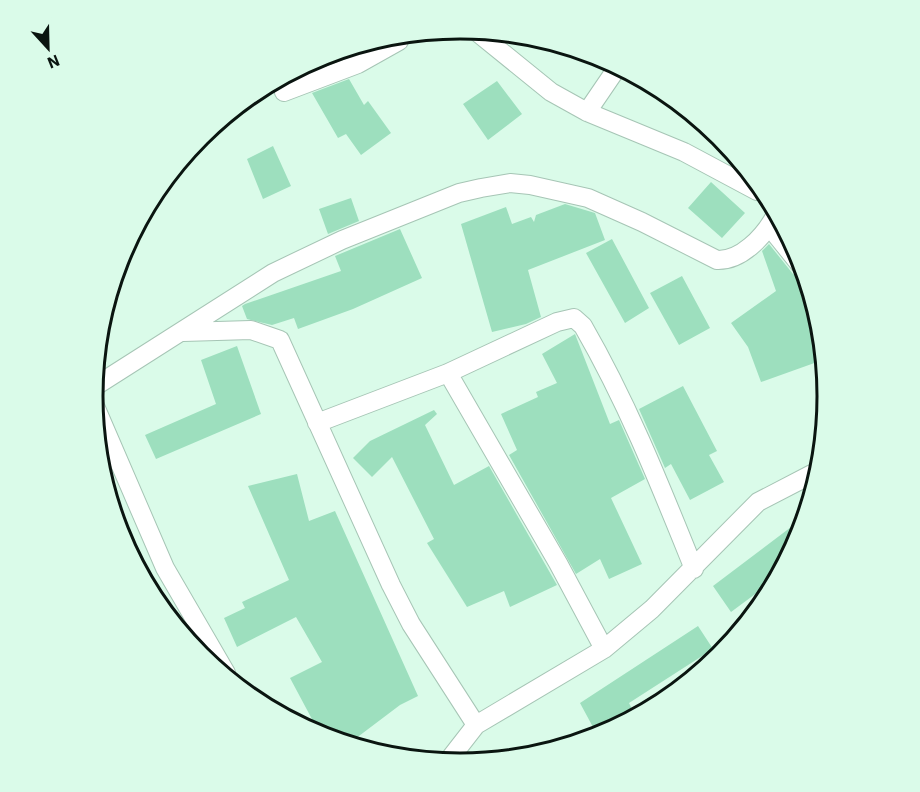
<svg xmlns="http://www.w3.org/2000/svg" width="920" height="792" font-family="'IBM Plex Sans',sans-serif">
<rect width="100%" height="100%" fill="#dafbe9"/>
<path fill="#9ddfbe" d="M 349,79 L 364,105 L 368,101 L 391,133 L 361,155 L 346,134 L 338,138 L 312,93 Z
M 497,81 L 522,114 L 488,140 L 463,104 Z
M 273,146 L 291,186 L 263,199 L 247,159 Z
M 711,182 L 745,213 L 722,238 L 688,208 Z
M 351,198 L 359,221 L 328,234 L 319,209 Z
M 565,204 L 595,213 L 605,240 L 528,270 L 541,317 L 526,324 L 492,332 L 461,224 L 506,207 L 512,224 L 531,217 L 534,222 L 536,215 Z
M 400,229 L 422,278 L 353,309 L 298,329 L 294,318 L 272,325 L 247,319 L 242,306 L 245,304 L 341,271 L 335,256 Z
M 612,239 L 649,308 L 625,323 L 586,253 Z
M 769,244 L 793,274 L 804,278 L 820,361 L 761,382 L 748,347 L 731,323 L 776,291 L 762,251 Z
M 682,276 L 710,328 L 679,345 L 650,293 Z
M 575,334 L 610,424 L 619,420 L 645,479 L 611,498 L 642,564 L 609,579 L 600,559 L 576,574 L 509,455 L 517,450 L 501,414 L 538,397 L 536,392 L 557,383 L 542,354 Z
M 237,346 L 261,414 L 156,459 L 145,435 L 216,404 L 201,360 Z
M 683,386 L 717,451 L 709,455 L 724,482 L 690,500 L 671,464 L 665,468 L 639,409 Z
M 434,410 L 437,414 L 425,425 L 454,485 L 489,466 L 557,585 L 510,607 L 504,591 L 467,607 L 427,543 L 434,539 L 392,457 L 372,477 L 353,458 L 370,441 Z
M 297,474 L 309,521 L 335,511 L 418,696 L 400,705 L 351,742 L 321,736 L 290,678 L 322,662 L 296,617 L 237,647 L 224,618 L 245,608 L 242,602 L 289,580 L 248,486 Z
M 803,518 L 799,537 L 766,586 L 731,612 L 713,586 Z
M 698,626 L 713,649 L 629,703 L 632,709 L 594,729 L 580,703 Z"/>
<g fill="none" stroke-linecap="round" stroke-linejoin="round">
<defs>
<path id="lane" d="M 477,32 L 551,92 L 587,112 L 684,152 L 757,191
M 284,92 L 358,64 L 399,41
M 587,112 L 617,68
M 769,226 L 802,267
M 183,332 L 251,330 L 280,340 L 391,585 L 411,624 L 476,725
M 448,373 L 558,563 L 604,649
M 94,387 L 273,273 L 342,240 L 459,193 L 481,188 L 510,183 L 530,185 L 588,198 L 642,222 L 717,260 C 741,261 763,237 774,218
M 95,406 L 165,568 L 226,673
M 317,423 L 448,373 L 557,322 L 574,318 L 583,326 C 628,404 660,485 694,569
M 448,761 L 476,725 L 604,649 L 652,609 L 758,502 L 812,474"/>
</defs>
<use href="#lane" stroke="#a6c5b5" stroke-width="20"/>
<use href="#lane" stroke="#fff" stroke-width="18"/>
</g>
<path d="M0 0H920V792H0ZM103 396a357 357 0 1 1 714 0a357 357 0 1 1-714 0Z" fill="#dafbe9" fill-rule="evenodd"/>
<path fill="none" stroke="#0a1510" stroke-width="3" d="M103 396a357 357 0 1 1 714 0a357 357 0 1 1-714 0Z"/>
<g transform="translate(48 48) rotate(158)" stroke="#dafbe9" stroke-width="4.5" paint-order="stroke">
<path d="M0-4.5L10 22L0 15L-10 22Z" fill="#0a1510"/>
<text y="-9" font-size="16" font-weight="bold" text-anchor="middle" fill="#0a1510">N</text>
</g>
</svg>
